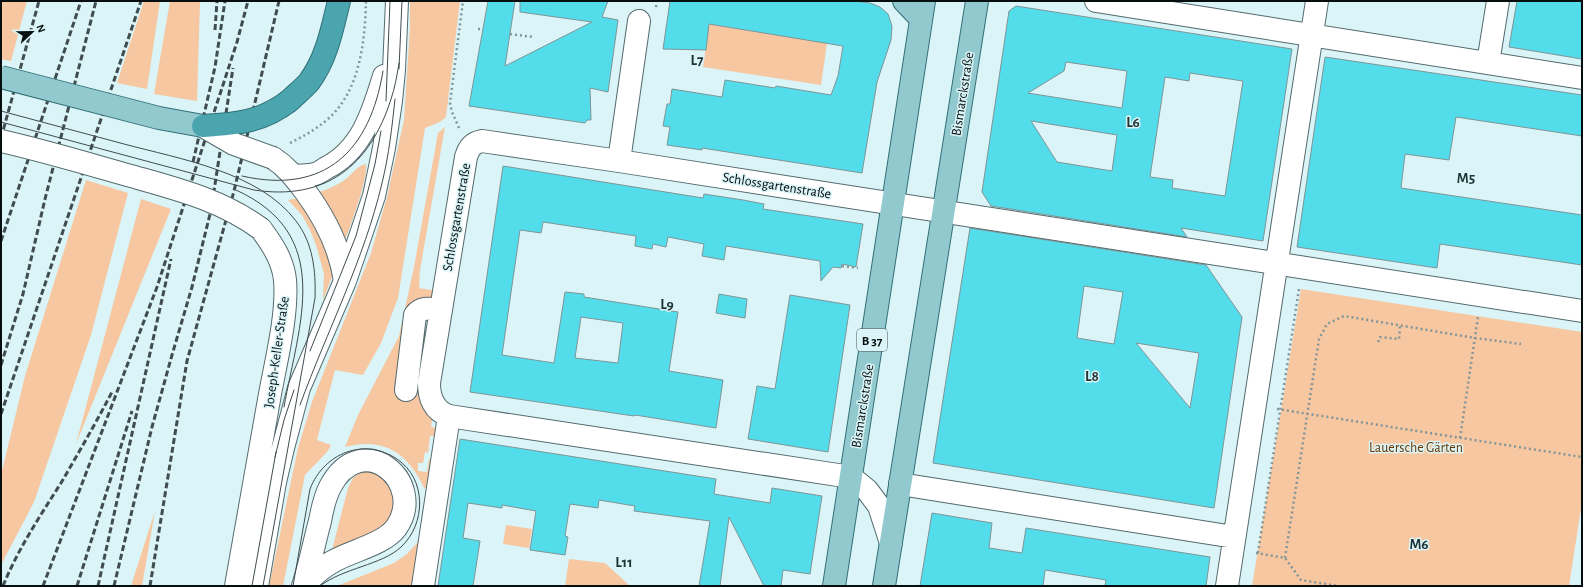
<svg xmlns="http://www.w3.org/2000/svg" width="1583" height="587" font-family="'Alegreya Sans',sans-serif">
<rect width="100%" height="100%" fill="#daf4f7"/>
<path fill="#f7c7a1" d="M 1,1 L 27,1 L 11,61 L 1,59 Z
M 144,1 L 160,1 L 147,89 L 117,83 Z
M 170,1 L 200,1 L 197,101 L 154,94 Z
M 410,1 L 460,1 L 446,117 L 440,122 L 425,128 L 398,298 L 381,343 L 363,375 L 335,370 L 317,440 L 331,445 L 327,452 L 305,475 L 283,586 L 269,586 L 298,448 L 312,402 L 371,253 L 387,197 L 404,120 L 410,27 Z
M 709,24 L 827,43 L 821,85 L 703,67 Z
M 445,127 L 420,270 L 419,288 L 436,291 L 435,299 L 412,302 L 409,318 L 400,391 L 423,395 L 433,414 L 431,427 L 441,429 L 440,436 L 430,436 L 428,453 L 425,452 L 423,463 L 418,463 L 418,471 L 427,472 L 429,459 L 435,460 L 431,490 L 424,488 C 408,453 384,437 345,447 L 358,415 L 399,336 L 414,267 L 438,133 Z
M 366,164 C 368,181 349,230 342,248 L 313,194 C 323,191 334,187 343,181 C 351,176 357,165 366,164 Z
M 86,180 L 128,193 L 91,335 L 34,502 L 1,565 L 1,475 L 25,376 Z
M 300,198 L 329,253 L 333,274 L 323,300 L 324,274 L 316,245 L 310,230 L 302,215 L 288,200 Z
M 141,199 L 171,209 L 76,444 Z
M 1301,289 L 1582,332 L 1582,502 L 1569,586 L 1252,586 Z
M 381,470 L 396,500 L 386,527 L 332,550 L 348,488 L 353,478 L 362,471 Z
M 155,511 L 142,586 L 131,586 Z
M 506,525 L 532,529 L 529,548 L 503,544 Z
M 418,542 L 423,542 L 417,586 L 337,586 L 394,563 L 407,554 Z
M 569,559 L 605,563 L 630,586 L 565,586 Z"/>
<path fill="#53ddeb" stroke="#7e9598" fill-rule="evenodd" d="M 488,1 L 515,1 L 505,66 L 592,22 L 520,12 L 520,1 L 608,1 L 602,17 L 618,20 L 608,92 L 590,88 L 591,120 L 587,120 L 585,123 L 469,106 Z
M 670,1 L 854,1 L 870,3 L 880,7 L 888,14 L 892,26 L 891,40 L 877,82 L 862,173 L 702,148 L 702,150 L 667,145 L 670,127 L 663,126 L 667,104 L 670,104 L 672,89 L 722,97 L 725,80 L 775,88 L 776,86 L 831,95 L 838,76 L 843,46 L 709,24 L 706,50 L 663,49 Z
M 1517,1 L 1582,1 L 1582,59 L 1509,47 Z
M 1016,6 L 1292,49 L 1263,241 L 1181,228 L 1187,237 L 991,206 L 982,192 L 1009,11 ZM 1066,62 L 1127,71 L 1122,108 L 1028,93 L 1064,71 ZM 1190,73 L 1243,81 L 1225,196 L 1172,188 L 1173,180 L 1150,177 L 1165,77 L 1189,81 ZM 1031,121 L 1117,135 L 1112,171 L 1057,162 Z
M 1325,57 L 1582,95 L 1582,136 L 1456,117 L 1449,160 L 1405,154 L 1401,188 L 1582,215 L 1582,265 L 1440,244 L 1437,268 L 1297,247 Z
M 503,166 L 703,198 L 704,194 L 743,200 L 764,204 L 763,209 L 863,224 L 856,267 L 842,264 L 841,268 L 833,267 L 821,281 L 820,261 L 726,246 L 724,260 L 702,256 L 704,244 L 668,237 L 666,247 L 653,244 L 652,249 L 635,246 L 636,236 L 543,222 L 541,233 L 520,230 L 502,355 L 554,363 L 565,292 L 584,294 L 584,297 L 678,312 L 669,371 L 723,380 L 716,428 L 635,415 L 634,416 L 470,392 ZM 581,317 L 623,323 L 618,363 L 575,358 Z
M 970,228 L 1206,265 L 1242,317 L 1214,508 L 933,463 ZM 1084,286 L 1123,292 L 1114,344 L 1077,338 ZM 1136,343 L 1199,353 L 1190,408 Z
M 719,294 L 747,299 L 745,318 L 716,313 Z
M 790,295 L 850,305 L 828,452 L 748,439 L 757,386 L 775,389 Z
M 460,439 L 716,479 L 714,494 L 770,503 L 772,488 L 822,496 L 810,574 L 783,570 L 781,586 L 764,586 L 729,517 L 720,586 L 699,586 L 710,521 L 634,511 L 635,506 L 599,500 L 598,508 L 570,504 L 565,536 L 568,537 L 565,555 L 530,550 L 536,511 L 502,505 L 502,508 L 468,503 L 463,538 L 480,541 L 473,586 L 438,586 Z
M 932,513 L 992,523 L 989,548 L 1022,553 L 1026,528 L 1210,557 L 1206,586 L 1105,586 L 1106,580 L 1045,570 L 1043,586 L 920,586 Z"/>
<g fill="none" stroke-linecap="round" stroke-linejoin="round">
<defs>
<path id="minor" d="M 1096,1 L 1582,78
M 1488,63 L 1498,1
M 273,158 C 287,167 295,178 305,191 C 325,218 340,247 345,281
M 619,161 L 639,21
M 293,176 C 300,175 309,176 315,174 C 319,173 323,170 326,168 C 362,150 373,112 384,76
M 406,390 L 415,315 C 422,306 431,309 440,310
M 900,484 L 1234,537
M 891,543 L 879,506 L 867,490 L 851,477 L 449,416 C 434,411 429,398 429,383 L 466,157 C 469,148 472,143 482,141 L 619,161 L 1582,311
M 236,586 C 247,522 259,458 270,394 C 276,361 288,314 285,280 C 283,260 272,244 261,229
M 257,586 L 275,482 L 283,448 L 299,388 L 345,281 L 374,196 L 384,148 L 391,101 L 394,70 L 397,1
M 303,586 C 310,565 314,543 320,521 C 322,510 325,497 330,487 C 362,426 428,483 396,528 C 383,545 350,551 332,562 C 321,568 313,576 304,584
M 423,586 L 449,416
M 1227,586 L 1317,1"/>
<path id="major" d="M 904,1 L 921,19
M 834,586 L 924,1
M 884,586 L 977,1"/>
<path id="highway" d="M 289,101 C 295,95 303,89 309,82 C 327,58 332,29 339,1"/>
</defs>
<use href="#minor" stroke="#546a6d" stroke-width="24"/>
<use href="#major" stroke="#327077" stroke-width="24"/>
<use href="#highway" stroke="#327077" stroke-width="24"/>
<path stroke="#839598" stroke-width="2.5" stroke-dasharray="2 3" stroke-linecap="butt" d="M 656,7 L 657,1
M 478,29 L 483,29
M 510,34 L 533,37
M 459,128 L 452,112 L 450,103 L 463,1
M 290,143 C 304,136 317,129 329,118 C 360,90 365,41 366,1
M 842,266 L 858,268
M 1378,342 L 1380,337 L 1399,339 L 1400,326
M 1277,409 L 1582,457
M 1460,438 L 1478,317
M 1256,553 L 1285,558 L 1301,580 L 1338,586
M 1258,553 L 1299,289
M 1285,558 L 1319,339 L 1327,324 L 1344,316 L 1475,338 L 1521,344"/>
<use href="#minor" stroke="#fff" stroke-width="22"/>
<use href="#major" stroke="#92c9cf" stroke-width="22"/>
<use href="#highway" stroke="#4aa5af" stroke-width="22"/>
<path stroke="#404c4e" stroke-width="1" d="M 399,69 L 402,1
M 386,101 L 390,1
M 1,111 C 42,122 83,133 124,144 C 180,159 259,172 296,221 C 313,243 316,271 315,298 L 263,586
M 1,122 L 254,190 C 325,201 370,166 391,99 C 395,88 397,75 399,63
M 242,176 C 325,195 370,151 383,71
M 236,190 C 335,235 299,323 284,407
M 310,351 L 356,236 L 375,164 L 381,131
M 300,405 C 327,331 364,260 382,183 C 389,155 392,127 395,99
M 275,457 L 284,420 L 294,390
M 252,586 L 276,452
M 293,586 L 310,489 C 324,453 364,437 397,459 C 427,479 426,524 401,547 C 382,565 343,568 320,586"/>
<path stroke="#404c4e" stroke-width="3" stroke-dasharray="6 3" stroke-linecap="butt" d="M 215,30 L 217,1
M 1,138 L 39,1
M 193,162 L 215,67 L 225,1
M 1,241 L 81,1
M 1,365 L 23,294 L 45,199 L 96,1
M 1,414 L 141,1
M 3,586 C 18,549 40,516 61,483 C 79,452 97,421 113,390
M 43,586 L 157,287 L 237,42 L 248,1
M 77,586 L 132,411
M 98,586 L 171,259
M 114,586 L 152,427 L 172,355 L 192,287 L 211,210 L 233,68
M 150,586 L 187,361 L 234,191 L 279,1"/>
<defs>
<path id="minor-bridge" d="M 203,126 L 234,144 L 273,158
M 1,141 C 45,151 88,164 131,176 C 177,189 222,200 261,229"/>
<path id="major-bridge" d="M 1,77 L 159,118 L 203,126"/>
<path id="highway-bridge" d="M 203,126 C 236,124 262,122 289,101"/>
</defs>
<use href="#minor-bridge" stroke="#546a6d" stroke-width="24" stroke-linecap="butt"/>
<use href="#major-bridge" stroke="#327077" stroke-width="24" stroke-linecap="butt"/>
<use href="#highway-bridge" stroke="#327077" stroke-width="24" stroke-linecap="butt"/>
<use href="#minor-bridge" stroke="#fff" stroke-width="22"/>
<use href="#major-bridge" stroke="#92c9cf" stroke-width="22"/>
<use href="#highway-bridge" stroke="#4aa5af" stroke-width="22"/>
</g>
<g text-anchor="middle" stroke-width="3" stroke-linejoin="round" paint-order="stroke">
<rect fill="#daf4f7" stroke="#465355" stroke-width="1" x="857" y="329" width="30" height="22" rx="3"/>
<g font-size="13" font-weight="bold" fill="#060e0f">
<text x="872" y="345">B 37</text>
</g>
<g font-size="14" fill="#060e0f" stroke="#daf4f7">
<text transform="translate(962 94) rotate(-81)" y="5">Bismarckstraße</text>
<text transform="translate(777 185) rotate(9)" y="5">Schlossgartenstraße</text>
<text transform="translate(456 217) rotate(-80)" y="5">Schlossgartenstraße</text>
<text transform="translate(276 352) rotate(-82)" y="5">Joseph-Keller-Straße</text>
<text transform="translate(862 406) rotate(-81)" y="5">Bismarckstraße</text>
</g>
<g font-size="14" fill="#673804" stroke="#daf4f7">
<text x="1416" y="452">Lauersche Gärten</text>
</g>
<g font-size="15" font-weight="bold" fill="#1f3436" stroke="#daf4f7">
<text x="697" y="65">L7</text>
<text x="1133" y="127">L6</text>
<text x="1466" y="183">M5</text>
<text x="667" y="309">L9</text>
<text x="1092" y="381">L8</text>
<text x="1419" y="549">M6</text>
<text x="624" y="567">L11</text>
</g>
</g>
<rect width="1583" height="587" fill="none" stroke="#060e0f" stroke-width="4"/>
<g transform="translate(32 32) rotate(68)" stroke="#daf4f7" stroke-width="3" paint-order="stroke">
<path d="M0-3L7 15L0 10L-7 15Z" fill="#060e0f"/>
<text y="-6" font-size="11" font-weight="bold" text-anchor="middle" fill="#060e0f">N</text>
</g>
</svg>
